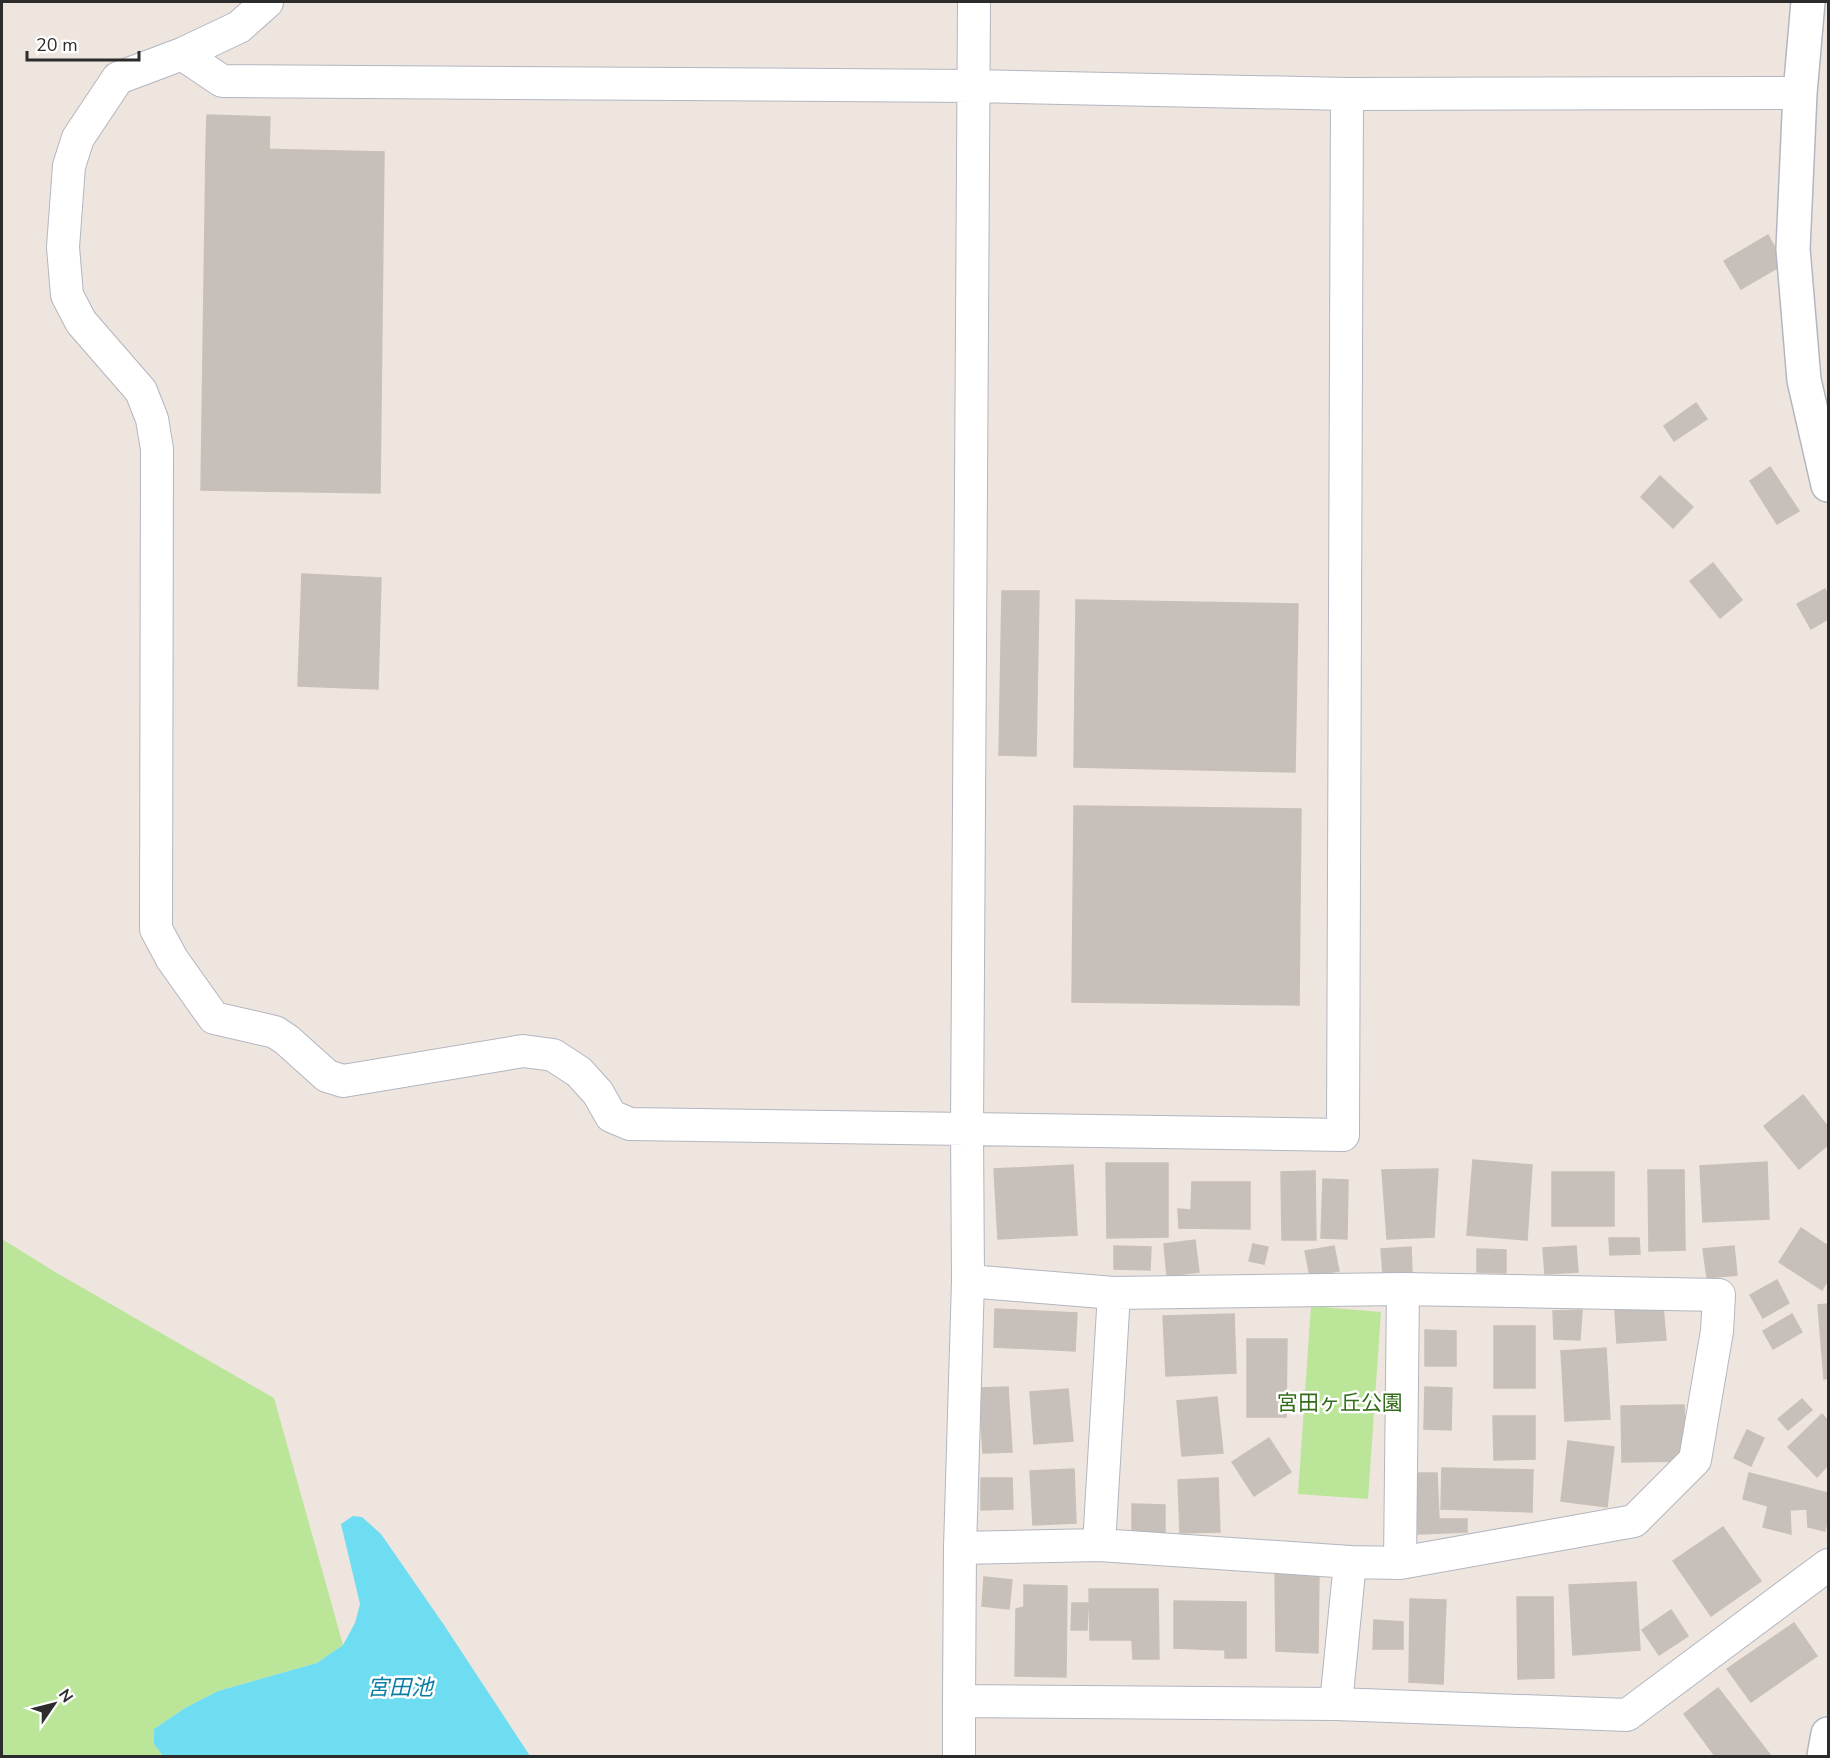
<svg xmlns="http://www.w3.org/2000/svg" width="1830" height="1758" font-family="'Nunito Sans','Noto Sans JP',sans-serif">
<rect width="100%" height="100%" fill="#eee5de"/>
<path fill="#bbe599" d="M 2,1239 L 55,1272 L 274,1398 L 343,1645 L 317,1663 L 218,1691 L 185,1708 L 154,1729 L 154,1744 L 163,1756 L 2,1756 Z
M 1311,1306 L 1381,1312 L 1368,1499 L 1298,1494 Z"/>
<path fill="#6eddf2" d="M 353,1516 L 362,1517 L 381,1534 L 444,1625 L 530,1756 L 163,1756 L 154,1744 L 154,1729 L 185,1708 L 218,1691 L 317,1663 L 343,1645 L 355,1623 L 360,1604 L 341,1524 Z"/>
<path fill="#c6bfba" stroke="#c9c1b7" stroke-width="1.5" d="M 207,115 L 270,117 L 269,151 L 206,148 Z
M 206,148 L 384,152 L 380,493 L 201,490 Z
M 1768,235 L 1784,264 L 1741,289 L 1724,261 Z
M 1696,403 L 1707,419 L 1674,441 L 1664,426 Z
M 1770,467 L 1799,511 L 1777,524 L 1750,481 Z
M 1660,476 L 1693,507 L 1673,528 L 1641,497 Z
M 1713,563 L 1742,600 L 1720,618 L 1690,581 Z
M 302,574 L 381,578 L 378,689 L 298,686 Z
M 1825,589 L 1828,595 L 1828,619 L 1811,629 L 1797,604 Z
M 1002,591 L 1039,591 L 1036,756 L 999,755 Z
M 1076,600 L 1298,604 L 1295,772 L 1074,767 Z
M 1074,806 L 1301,809 L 1299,1005 L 1072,1002 Z
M 1803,1095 L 1828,1127 L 1828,1145 L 1799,1169 L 1764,1126 Z
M 1473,1160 L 1532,1165 L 1527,1240 L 1467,1235 Z
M 1767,1162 L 1769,1219 L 1703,1222 L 1700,1166 Z
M 1106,1163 L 1168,1163 L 1168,1237 L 1107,1238 Z
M 1073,1165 L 1077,1235 L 998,1239 L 994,1169 Z
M 1438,1169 L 1434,1237 L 1387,1239 L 1382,1170 Z
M 1648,1170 L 1684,1170 L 1685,1250 L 1649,1251 Z
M 1315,1171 L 1316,1240 L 1282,1240 L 1281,1172 Z
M 1552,1172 L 1614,1172 L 1614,1226 L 1552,1226 Z
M 1323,1179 L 1348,1180 L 1347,1239 L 1321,1238 Z
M 1192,1182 L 1250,1182 L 1250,1229 L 1179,1228 L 1178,1209 L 1191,1210 Z
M 1801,1228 L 1828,1246 L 1828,1280 L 1822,1290 L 1779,1262 Z
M 1609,1238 L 1639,1238 L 1640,1254 L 1610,1255 Z
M 1195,1240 L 1199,1272 L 1167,1276 L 1164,1244 Z
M 1253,1244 L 1268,1247 L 1264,1264 L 1249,1261 Z
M 1114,1246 L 1151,1247 L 1150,1270 L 1114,1269 Z
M 1334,1246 L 1339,1271 L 1310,1276 L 1305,1251 Z
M 1576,1246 L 1578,1272 L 1545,1274 L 1543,1248 Z
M 1734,1246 L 1737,1275 L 1707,1278 L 1703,1249 Z
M 1411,1247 L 1412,1272 L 1383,1274 L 1381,1249 Z
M 1477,1249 L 1506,1250 L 1506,1273 L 1477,1272 Z
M 1777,1280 L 1789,1303 L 1763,1318 L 1750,1295 Z
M 1828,1304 L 1828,1378 L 1824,1379 L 1818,1305 Z
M 1663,1307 L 1666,1340 L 1617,1343 L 1615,1310 Z
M 995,1309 L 1077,1313 L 1075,1351 L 994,1347 Z
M 1582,1310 L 1580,1340 L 1554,1339 L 1553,1311 Z
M 1234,1314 L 1236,1373 L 1166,1376 L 1163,1316 Z
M 1792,1314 L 1802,1332 L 1773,1349 L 1763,1331 Z
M 1494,1326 L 1535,1326 L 1535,1388 L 1494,1388 Z
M 1425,1330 L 1456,1331 L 1456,1366 L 1425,1366 Z
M 1247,1339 L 1287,1339 L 1286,1417 L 1247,1417 Z
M 1606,1348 L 1610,1419 L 1565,1421 L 1561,1351 Z
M 1008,1387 L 1012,1452 L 983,1453 L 979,1388 Z
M 1425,1387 L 1452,1388 L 1451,1430 L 1424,1429 Z
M 1068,1389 L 1073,1441 L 1034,1444 L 1030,1392 Z
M 1217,1397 L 1223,1453 L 1182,1456 L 1177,1401 Z
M 1802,1399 L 1812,1410 L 1788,1430 L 1778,1419 Z
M 1684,1405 L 1686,1461 L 1622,1462 L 1621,1406 Z
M 1822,1414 L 1828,1421 L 1828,1465 L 1817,1477 L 1788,1447 Z
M 1493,1416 L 1535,1416 L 1535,1459 L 1494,1460 Z
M 1747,1430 L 1764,1438 L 1751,1466 L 1734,1458 Z
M 1269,1438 L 1291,1472 L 1254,1496 L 1232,1462 Z
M 1568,1441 L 1614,1447 L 1607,1507 L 1561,1501 Z
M 1442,1468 L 1533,1470 L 1532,1512 L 1441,1509 Z
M 1074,1469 L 1076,1523 L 1033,1525 L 1030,1471 Z
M 1417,1473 L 1437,1473 L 1439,1519 L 1467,1519 L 1467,1532 L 1418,1534 Z
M 1749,1473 L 1828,1493 L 1828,1515 L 1825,1531 L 1808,1527 L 1807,1509 L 1790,1510 L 1791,1534 L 1763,1527 L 1768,1506 L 1743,1499 Z
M 981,1478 L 1012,1478 L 1013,1509 L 981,1510 Z
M 1218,1478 L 1220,1532 L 1180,1533 L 1178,1480 Z
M 1132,1504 L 1165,1505 L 1165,1536 L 1132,1535 Z
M 1723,1527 L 1761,1581 L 1711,1616 L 1673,1561 Z
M 1275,1572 L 1319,1573 L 1318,1653 L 1276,1651 Z
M 984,1577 L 1012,1580 L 1009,1609 L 982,1606 Z
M 1636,1582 L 1640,1650 L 1573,1655 L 1569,1585 Z
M 1024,1585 L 1067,1586 L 1066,1677 L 1015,1676 L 1016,1609 L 1024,1607 Z
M 1089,1589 L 1158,1589 L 1159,1659 L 1133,1659 L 1132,1640 L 1090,1640 Z
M 1517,1597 L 1553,1597 L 1554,1678 L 1518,1679 Z
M 1410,1599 L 1446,1600 L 1443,1684 L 1409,1682 Z
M 1174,1601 L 1246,1602 L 1246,1658 L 1225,1658 L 1225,1650 L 1174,1648 Z
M 1072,1603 L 1088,1603 L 1087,1630 L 1071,1630 Z
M 1671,1610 L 1688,1636 L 1659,1655 L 1642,1630 Z
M 1374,1620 L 1403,1622 L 1403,1649 L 1373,1649 Z
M 1794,1623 L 1817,1656 L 1751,1702 L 1727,1669 Z
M 1718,1688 L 1771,1756 L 1715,1756 L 1684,1714 Z"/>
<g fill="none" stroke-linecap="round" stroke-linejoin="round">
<defs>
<path id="street" d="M 267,2 L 239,27 L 182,54 L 118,78 L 78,138 L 69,166 L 63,247 L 67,295 L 81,322 L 141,391 L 152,419 L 157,449 L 156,929 L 172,959 L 214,1018 L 275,1032 L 287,1040 L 327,1076 L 343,1081 L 523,1051 L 553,1055 L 579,1072 L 598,1093 L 611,1116 L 630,1124 L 967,1129 L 968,1281 L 960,1548 L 959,1701 L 1336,1704 L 1627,1715 L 1828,1565
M 974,2 L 967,1129 L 1343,1135 L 1347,94
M 182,54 L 222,81 L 973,86 L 1347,94 L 1800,93
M 1099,1545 L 1114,1293
M 960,1548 L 1099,1545 L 1350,1562 L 1400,1563 L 1634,1521 L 1695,1460 L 1717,1331 L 1719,1295 L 1403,1289 L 1114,1293 L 968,1281
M 1400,1563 L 1403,1289
M 1336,1704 L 1350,1562
M 959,1756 L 959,1701"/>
<path id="secondary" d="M 1808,2 L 1800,93 L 1793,249 L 1804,380 L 1828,485
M 1824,1756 L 1828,1734"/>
</defs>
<use href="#street" stroke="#b2b6c0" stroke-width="34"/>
<use href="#secondary" stroke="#b2b6c0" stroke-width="36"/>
<use href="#street" stroke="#fff" stroke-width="32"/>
<use href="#secondary" stroke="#fff" stroke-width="33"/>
</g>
<g text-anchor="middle" stroke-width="5" stroke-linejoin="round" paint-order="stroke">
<g font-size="21" fill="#336c19" stroke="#fff">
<text x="1340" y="1410">宮田ヶ丘公園</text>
</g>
<g font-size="22" font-style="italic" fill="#0a7ea2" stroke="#fff">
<text x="400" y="1695">宮田池</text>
</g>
</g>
<rect width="1830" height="1758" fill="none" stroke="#2c2c2c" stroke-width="6"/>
<g transform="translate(54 1704) rotate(55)" stroke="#ffffff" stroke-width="4.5" paint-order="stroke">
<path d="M0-4.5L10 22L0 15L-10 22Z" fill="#2c2c2c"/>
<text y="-9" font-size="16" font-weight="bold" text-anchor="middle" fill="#2c2c2c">N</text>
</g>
<path d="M27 51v9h112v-9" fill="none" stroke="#2c2c2c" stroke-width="3"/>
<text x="36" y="51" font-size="18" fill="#2c2c2c" stroke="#ffffff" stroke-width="4.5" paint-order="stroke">20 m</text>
</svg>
